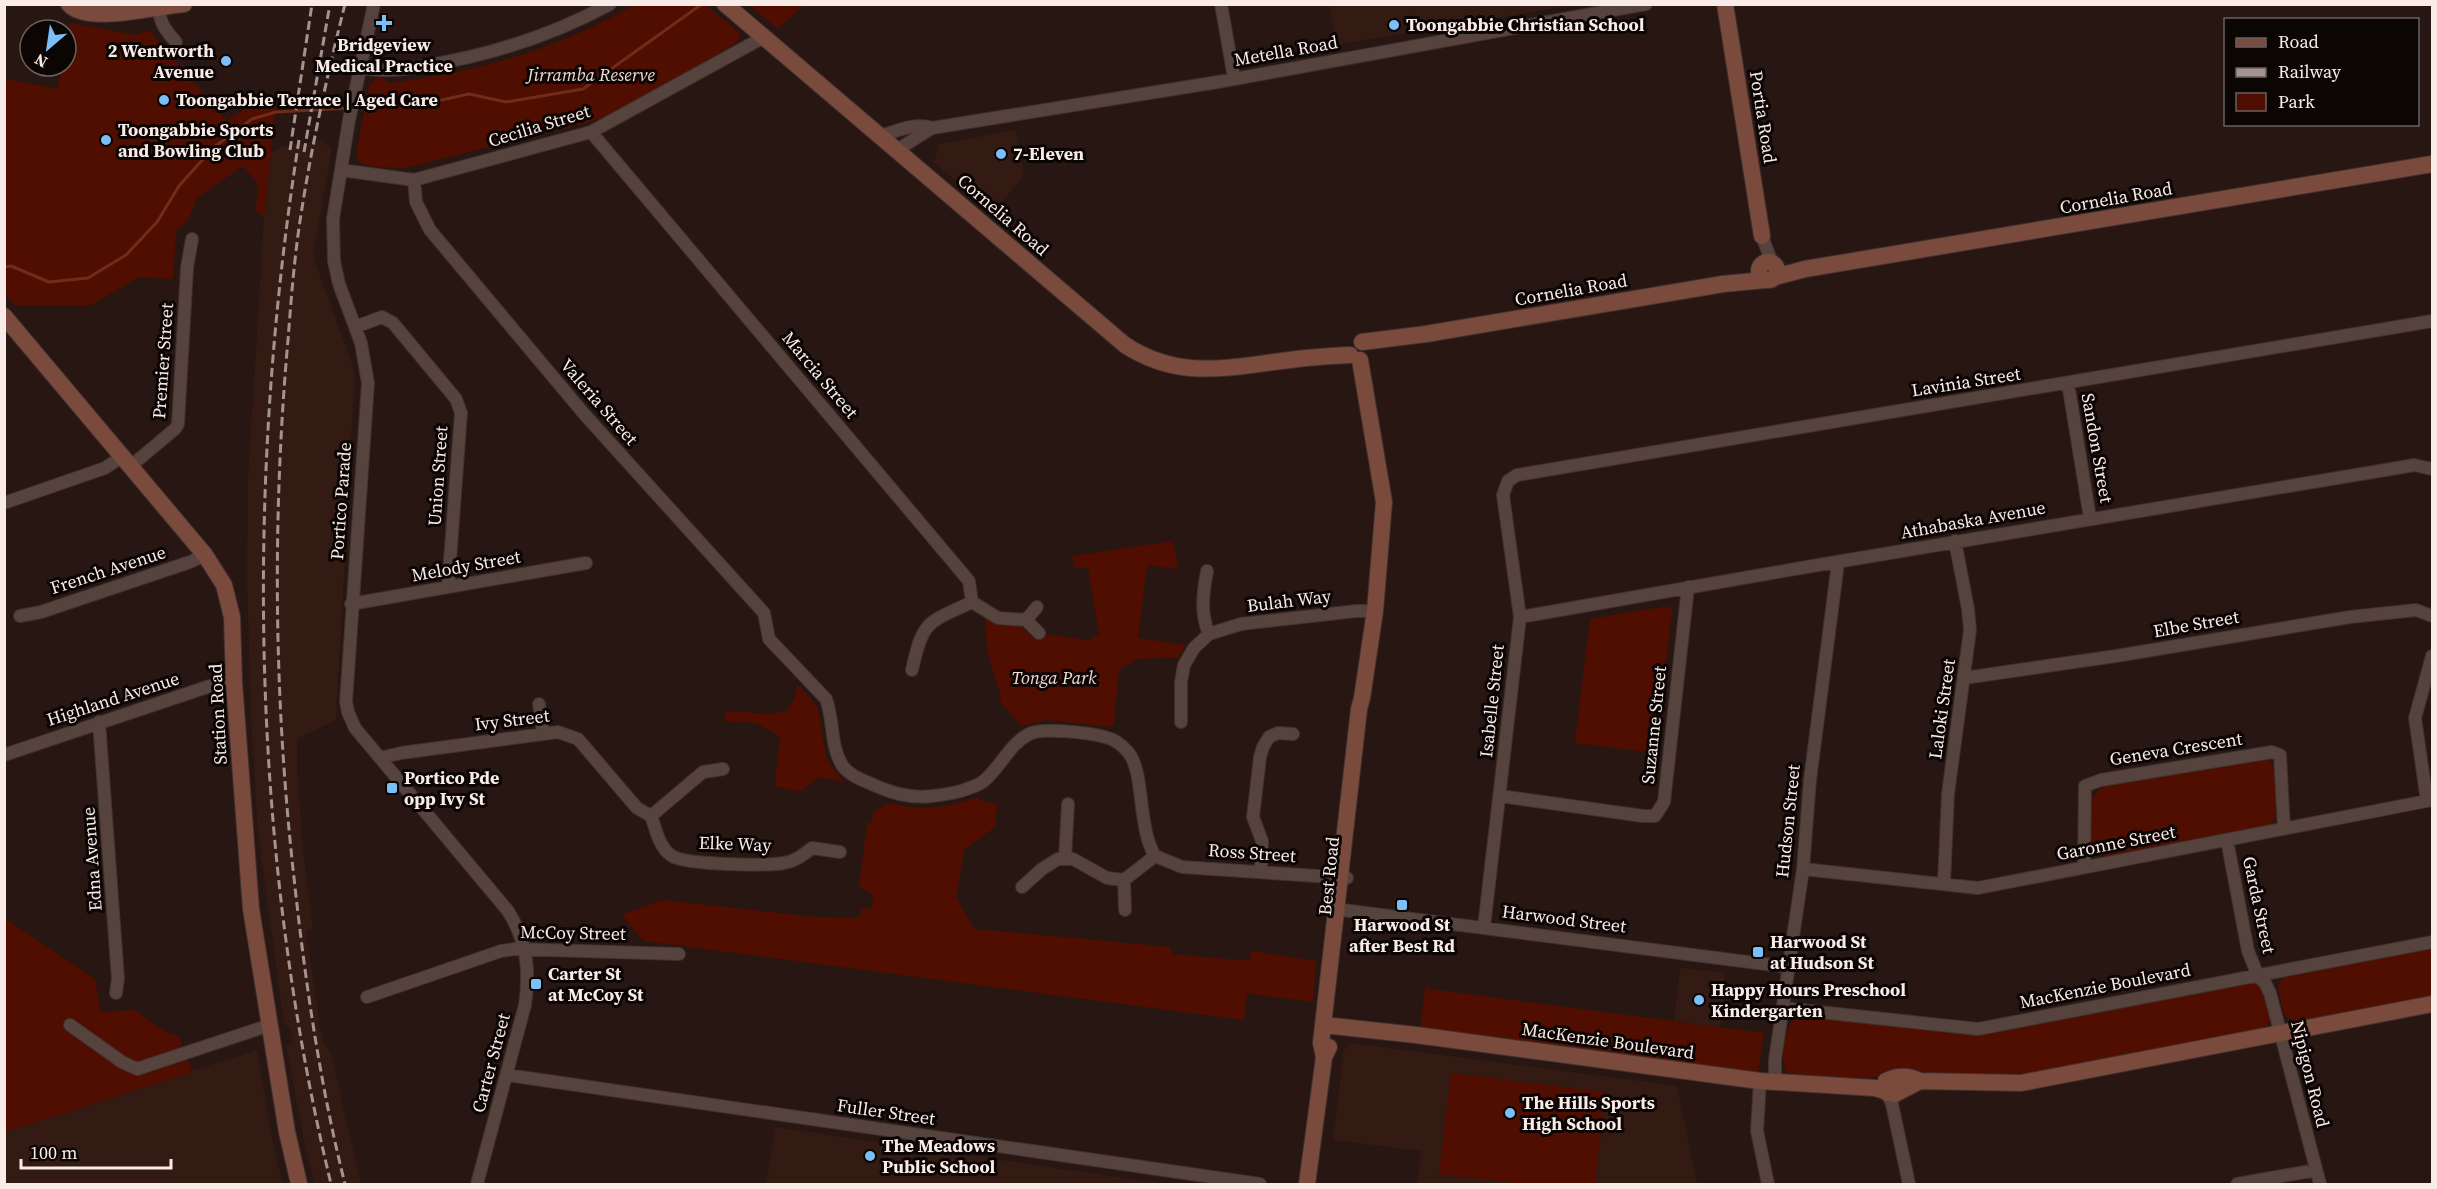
<svg xmlns="http://www.w3.org/2000/svg" width="2437" height="1189" font-family="'Source Serif 4',serif">
<rect width="100%" height="100%" fill="#281612"/>
<path fill="#331b14" d="M 1573,5 L 1336,45 L 1329,5 L 1573,4 Z
M 1016,130 L 1024,176 L 993,212 L 934,162 L 939,144 Z
M 321,140 L 332,148 L 313,256 L 355,373 L 336,720 L 297,739 L 297,766 L 302,839 L 313,929 L 306,931 L 320,1027 L 324,1043 L 331,1053 L 361,1184 L 315,1184 L 306,1151 L 286,1045 L 293,1043 L 290,1028 L 284,1024 L 258,833 L 251,717 L 247,578 L 248,478 L 264,218 L 271,153 L 283,146 Z
M 1680,968 L 1725,973 L 1720,1027 L 1674,1021 Z
M 1351,1043 L 1677,1086 L 1697,1184 L 1417,1184 L 1421,1151 L 1333,1140 L 1344,1049 Z
M 257,1050 L 274,1149 L 283,1184 L 5,1184 L 4,1132 Z
M 775,1127 L 1164,1184 L 766,1184 Z"/>
<path fill="#500e00" d="M 634,5 L 705,5 L 740,33 C 740,41 735,43 729,47 C 685,73 641,103 593,121 L 404,168 L 377,167 L 360,163 L 357,157 L 357,149 L 369,88 L 370,84 L 375,80 L 375,77 L 381,77 L 389,83 C 478,72 555,50 634,5 Z
M 749,5 L 804,5 L 778,29 Z
M 69,23 L 136,35 L 149,30 L 227,121 C 243,110 258,100 277,94 L 264,218 L 256,210 L 258,184 L 243,166 L 198,197 L 188,220 L 176,231 L 173,279 L 139,277 L 91,305 L 15,305 L 4,293 L 5,81 L 13,80 L 57,89 L 62,66 L 66,66 Z
M 1173,541 L 1178,569 L 1147,565 L 1138,638 L 1186,645 L 1179,657 L 1137,659 L 1119,670 L 1114,722 L 1111,727 L 1046,720 L 1022,726 L 1000,702 L 1001,697 L 987,650 L 985,618 L 1003,626 L 1021,626 L 1035,639 L 1042,634 L 1088,640 L 1099,634 L 1088,568 L 1075,568 L 1072,556 Z
M 1668,606 L 1672,610 L 1655,753 L 1575,743 L 1590,619 Z
M 797,684 L 818,708 L 826,755 L 830,765 L 844,782 L 819,777 L 800,792 L 775,786 L 780,736 L 756,723 L 724,721 L 726,711 L 772,714 L 787,711 L 796,695 Z
M 2266,759 L 2270,760 L 2275,771 L 2277,815 L 2269,826 L 2106,857 L 2095,851 L 2090,837 L 2092,799 L 2103,785 Z
M 979,797 L 979,800 L 997,804 L 995,827 L 964,850 L 956,897 L 974,929 L 1171,947 L 1171,954 L 1250,961 L 1251,951 L 1316,961 L 1313,1002 L 1247,993 L 1244,1020 L 644,941 L 621,915 L 663,900 L 816,917 L 860,918 L 862,908 L 871,909 L 874,895 L 859,887 L 867,823 L 871,823 L 874,811 L 889,803 C 921,812 948,807 979,797 Z
M 4,918 L 95,979 L 101,1012 L 135,1010 L 162,1030 L 179,1037 L 192,1072 L 5,1132 Z
M 2432,948 L 2432,997 L 2295,1023 L 2284,1015 L 2278,986 L 2283,977 Z
M 2254,983 L 2263,989 C 2267,1003 2276,1019 2263,1029 L 2020,1076 L 1900,1071 L 1870,1078 L 1794,1075 L 1787,1072 C 1779,1061 1785,1022 1798,1016 L 1984,1033 Z
M 1426,984 L 1430,989 L 1764,1033 L 1758,1072 L 1420,1028 Z
M 1451,1073 L 1606,1092 L 1595,1184 L 1524,1184 L 1439,1174 Z"/>
<g fill="none" stroke-linecap="round" stroke-linejoin="round">
<path stroke="#6f2c1a" stroke-width="3" d="M 356,107 L 432,102 L 469,94 L 506,102 L 583,89 L 702,4
M 4,267 L 11,266 L 49,282 L 88,278 L 126,255 L 157,222 L 179,186 L 213,148 L 252,119 L 276,112 L 350,108"/>
<defs>
<path id="street" d="M 374,4 L 349,120 L 333,219 L 334,261 L 339,284 L 361,343 L 368,383 L 346,702 L 348,712 L 355,728 L 508,911 C 527,941 530,970 525,1005 L 477,1184
M 1221,4 L 1234,78
M 158,6 C 160,23 165,30 176,42
M 361,68 C 384,73 407,69 430,65 C 494,54 553,35 610,4
M 591,132 L 969,581 L 972,602 L 998,618 L 1026,620 L 1039,633
M 880,136 C 897,131 915,122 932,128
M 897,150 L 932,128 L 1218,82 L 1646,4
M 341,170 L 414,180 L 591,132 L 764,37
M 414,180 L 416,202 L 430,230 L 585,415 L 764,613 L 769,639 L 826,699 C 834,720 830,745 842,765 C 850,777 868,782 881,788 C 909,800 932,798 961,791 C 969,788 979,786 985,780 C 1001,766 1010,744 1029,734 C 1042,727 1090,733 1105,737 C 1114,739 1122,745 1128,752 C 1145,772 1137,826 1155,856
M 1762,236 L 1772,263
M 355,327 L 382,317 L 393,323 L 456,399 L 461,413 L 448,587
M 2068,383 L 2090,518
M 132,465 L 175,429 L 178,424 L 187,268 L 192,239
M 4,503 L 105,468 L 123,456
M 1207,571 C 1203,593 1200,613 1209,634
M 351,604 L 586,563
M 20,616 L 41,612 L 190,562 L 205,555
M 1520,617 C 1814,565 2109,515 2403,467 L 2414,465 L 2432,469
M 1026,620 L 1037,607
M 912,670 C 923,619 928,623 972,602
M 1964,678 L 2116,656 L 2350,617 L 2416,610 L 2432,616
M 539,704 L 543,733
M 99,722 L 118,979 L 116,993
M 1181,722 L 1181,682 L 1184,665 L 1194,648 L 1209,634 L 1241,624 L 1356,611 L 1375,611
M 4,755 L 216,684 L 234,682
M 380,758 L 401,753 L 558,732 L 578,739 L 637,808 L 651,816
M 1500,796 L 1643,816 L 1655,816 L 1664,802 L 1688,587
M 2427,801 L 2415,718 L 2432,656
M 651,816 C 656,829 659,848 672,856 C 686,865 766,866 784,863 C 796,861 803,855 812,848 L 840,852
M 651,816 L 703,772 L 723,769
M 2227,840 L 2248,951 L 2258,976 L 2265,983 L 2270,993 L 2320,1184
M 1155,856 L 1182,867 L 1347,878
M 1065,859 L 1068,804
M 2084,867 L 2085,786 L 2101,780 L 2272,752 L 2280,755 L 2284,829
M 1803,869 L 1978,888 L 2432,800
M 1261,871 L 1262,841 L 1253,817 L 1260,757 L 1263,747 L 1269,737 L 1278,733 L 1293,734
M 1124,880 L 1125,910
M 1944,883 L 1948,794 L 1970,630 L 1968,609 L 1955,541
M 1022,887 L 1042,869 L 1058,859 L 1073,859 L 1107,878 L 1124,880 L 1155,856
M 1335,909 L 1788,967
M 1484,927 L 1520,617 L 1503,495 L 1508,481 L 1517,475 L 2432,321
M 367,997 L 501,951 L 515,949 L 679,954
M 1782,1008 L 1978,1029 L 2432,942
M 70,1025 L 122,1062 L 137,1069 L 270,1025
M 507,1075 L 1260,1184
M 1760,1081 L 1757,1131 L 1768,1184
M 1775,1082 L 1775,1060 L 1803,869 L 1810,780 L 1838,563
M 1887,1093 L 1892,1104 L 1909,1184
M 2237,1184 L 2316,1170"/>
<path id="secondary" d="M 69,4 C 86,25 157,6 184,4
M 725,4 L 1125,345 C 1180,381 1229,367 1290,360 C 1310,357 1330,356 1350,355
M 1725,4 L 1762,236
M1759 271a9 9 0 1 1 18 0a9 9 0 1 1-18 0Z
M 1775,277 L 1805,269 L 2432,164
M 4,316 L 205,555 L 224,585 L 232,617 L 234,682 L 251,909 L 287,1132 L 299,1184
M 1362,342 L 1426,334 L 1723,284 L 1765,280
M 1324,1025 L 1416,1035 L 1760,1081 L 1875,1088 L 1895,1094 L 1920,1081 L 2021,1083 L 2432,1004
M 1324,1057 L 1321,1043 L 1359,709 L 1362,698 L 1375,611 L 1384,502 L 1360,360
M 1887,1093 L 1886,1081 C 1898,1075 1908,1075 1920,1081
M 1307,1184 L 1324,1057 L 1329,1047"/>
</defs>
<use href="#street" stroke="#3f312f" stroke-width="14"/>
<use href="#secondary" stroke="#3f312f" stroke-width="18"/>
<use href="#street" stroke="#57433d" stroke-width="12"/>
<use href="#secondary" stroke="#7a4a3d" stroke-width="16"/>
<path stroke="#a49491" stroke-width="3" stroke-dasharray="9 4.5" stroke-linecap="butt" d="M 345,4 C 327,76 311,148 300,221 C 294,261 291,301 288,340 C 272,519 274,699 294,878 C 305,980 320,1085 345,1184
M 299,140 C 245,481 250,848 331,1184
M 290,150 L 312,4
M 304,152 L 330,4"/>
</g>
<g fill="#7bbef8" stroke="#0b0504" stroke-width="2">
<path d="M381 14h6v6h6v6h-6v6h-6v-6h-6v-6h6z"/>
<circle cx="1394" cy="25" r="6"/>
<circle cx="226" cy="61" r="6"/>
<circle cx="164" cy="100" r="6"/>
<circle cx="106" cy="140" r="6"/>
<circle cx="1001" cy="154" r="6"/>
<rect x="386" y="782" width="12" height="12" rx="3"/>
<rect x="1396" y="899" width="12" height="12" rx="3"/>
<rect x="1752" y="946" width="12" height="12" rx="3"/>
<rect x="530" y="978" width="12" height="12" rx="3"/>
<circle cx="1699" cy="1000" r="6"/>
<circle cx="1510" cy="1113" r="6"/>
<circle cx="870" cy="1156" r="6"/>
</g>
<g text-anchor="middle" stroke-width="6" stroke-linejoin="round" paint-order="stroke">
<g font-size="18" font-weight="bold" fill="#f9ebe8" stroke="#0b0504" text-anchor="start">
<text x="1406" y="31">Toongabbie Christian School</text>
<text x="384" y="51" text-anchor="middle">Bridgeview<tspan x="384" dy="21">Medical Practice</tspan></text>
<text x="214" y="57" text-anchor="end">2 Wentworth<tspan x="214" dy="21">Avenue</tspan></text>
<text x="176" y="106">Toongabbie Terrace | Aged Care</text>
<text x="118" y="136">Toongabbie Sports<tspan x="118" dy="21">and Bowling Club</tspan></text>
<text x="1013" y="160">7-Eleven</text>
<text x="404" y="784">Portico Pde<tspan x="404" dy="21">opp Ivy St</tspan></text>
<text x="1402" y="931" text-anchor="middle">Harwood St<tspan x="1402" dy="21">after Best Rd</tspan></text>
<text x="1770" y="948">Harwood St<tspan x="1770" dy="21">at Hudson St</tspan></text>
<text x="548" y="980">Carter St<tspan x="548" dy="21">at McCoy St</tspan></text>
<text x="1711" y="996">Happy Hours Preschool<tspan x="1711" dy="21">Kindergarten</tspan></text>
<text x="1522" y="1109">The Hills Sports<tspan x="1522" dy="21">High School</tspan></text>
<text x="882" y="1152">The Meadows<tspan x="882" dy="21">Public School</tspan></text>
</g>
<g font-size="18" fill="#f9ebe8" stroke="#0b0504">
<text transform="translate(1286 51) rotate(-10)" y="6">Metella Road</text>
<text transform="translate(1763 117) rotate(81)" y="6">Portia Road</text>
<text transform="translate(539 126) rotate(-17)" y="6">Cecilia Street</text>
<text transform="translate(2116 198) rotate(-10)" y="6">Cornelia Road</text>
<text transform="translate(1003 215) rotate(41)" y="6">Cornelia Road</text>
<text transform="translate(1571 290) rotate(-10)" y="6">Cornelia Road</text>
<text transform="translate(163 361) rotate(-86)" y="6">Premier Street</text>
<text transform="translate(820 375) rotate(50)" y="6">Marcia Street</text>
<text transform="translate(1966 382) rotate(-9)" y="6">Lavinia Street</text>
<text transform="translate(599 402) rotate(49)" y="6">Valeria Street</text>
<text transform="translate(2097 448) rotate(80)" y="6">Sandon Street</text>
<text transform="translate(438 476) rotate(-86)" y="6">Union Street</text>
<text transform="translate(341 501) rotate(-86)" y="6">Portico Parade</text>
<text transform="translate(1973 520) rotate(-10)" y="6">Athabaska Avenue</text>
<text transform="translate(466 566) rotate(-10)" y="6">Melody Street</text>
<text transform="translate(108 570) rotate(-18)" y="6">French Avenue</text>
<text transform="translate(1289 601) rotate(-7)" y="6">Bulah Way</text>
<text transform="translate(2196 624) rotate(-10)" y="6">Elbe Street</text>
<text transform="translate(113 699) rotate(-18)" y="6">Highland Avenue</text>
<text transform="translate(1492 701) rotate(-84)" y="6">Isabelle Street</text>
<text transform="translate(1942 709) rotate(-82)" y="6">Laloki Street</text>
<text transform="translate(218 714) rotate(-93)" y="6">Station Road</text>
<text transform="translate(512 720) rotate(-7)" y="6">Ivy Street</text>
<text transform="translate(1654 725) rotate(-84)" y="6">Suzanne Street</text>
<text transform="translate(2176 749) rotate(-9)" y="6">Geneva Crescent</text>
<text transform="translate(1788 821) rotate(-84)" y="6">Hudson Street</text>
<text transform="translate(2116 843) rotate(-11)" y="6">Garonne Street</text>
<text transform="translate(735 844) rotate(2)" y="6">Elke Way</text>
<text transform="translate(1252 853) rotate(4)" y="6">Ross Street</text>
<text transform="translate(92 859) rotate(-94)" y="6">Edna Avenue</text>
<text transform="translate(1329 876) rotate(-84)" y="6">Best Road</text>
<text transform="translate(2259 905) rotate(78)" y="6">Garda Street</text>
<text transform="translate(1564 919) rotate(7)" y="6">Harwood Street</text>
<text transform="translate(573 933) rotate(1)" y="6">McCoy Street</text>
<text transform="translate(2105 986) rotate(-11)" y="6">MacKenzie Boulevard</text>
<text transform="translate(1608 1041) rotate(8)" y="6">MacKenzie Boulevard</text>
<text transform="translate(491 1063) rotate(-75)" y="6">Carter Street</text>
<text transform="translate(2310 1074) rotate(76)" y="6">Nipigon Road</text>
<text transform="translate(886 1112) rotate(8)" y="6">Fuller Street</text>
</g>
<g font-size="18" font-style="italic" fill="#f1dbd5" stroke="#0b0504">
<text x="591" y="81">Jirramba Reserve</text>
<text x="1054" y="684">Tonga Park</text>
</g>
</g>
<rect width="2437" height="1189" fill="none" stroke="#f9ebe8" stroke-width="12"/>
<rect x="2224" y="18" width="195" height="108" fill="#0b0504" stroke="#6a615f" stroke-width="1.5"/>
<rect x="2236" y="38" width="30" height="9" fill="#7a4a3d" stroke="#6a615f" stroke-width="1.5"/>
<text x="2278" y="48" font-size="18" fill="#f9ebe8">Road</text>
<rect x="2236" y="68" width="30" height="9" fill="#a49491" stroke="#6a615f" stroke-width="1.5"/>
<text x="2278" y="78" font-size="18" fill="#f9ebe8">Railway</text>
<rect x="2236" y="93" width="30" height="18" fill="#500e00" stroke="#6a615f" stroke-width="1.5"/>
<text x="2278" y="108" font-size="18" fill="#f9ebe8">Park</text>
<g transform="translate(48 48) rotate(209)"><circle r="28" fill="#0b0504" stroke="#6a615f" stroke-width="1.5"/>
<path d="M0-4.5L10 22L0 15L-10 22Z" fill="#7bbef8"/>
<text y="-9" font-size="16" font-weight="bold" text-anchor="middle" fill="#f9ebe8">N</text>
</g>
<path d="M21 1159v9h150v-9" fill="none" stroke="#f9ebe8" stroke-width="3"/>
<text x="30" y="1159" font-size="18" fill="#f9ebe8" stroke="#0b0504" stroke-width="4.5" paint-order="stroke">100 m</text>
</svg>
